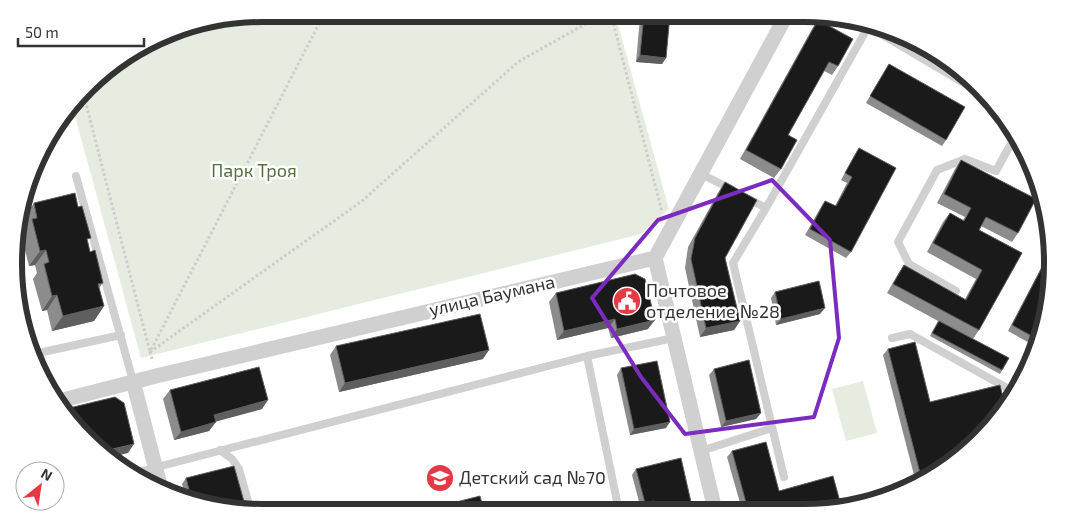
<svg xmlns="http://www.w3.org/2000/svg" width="1067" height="526" font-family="'Exo 2',sans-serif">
<rect width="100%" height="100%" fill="#fff"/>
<path fill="#e6ecdf" d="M 263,14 L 615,14 L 669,209 L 641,234 L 141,358 L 73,109 L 111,65 L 183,27 Z
M 863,381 L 877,433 L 846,441 L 832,389 Z"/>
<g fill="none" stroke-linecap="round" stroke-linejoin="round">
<path stroke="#cdcdcd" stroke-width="3" stroke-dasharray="2.5 2.5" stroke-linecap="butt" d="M 611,14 L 662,212
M 84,96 L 150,352
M 150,352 L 362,201 L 518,62 L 603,14
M 152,359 L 150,352 L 324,14"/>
<path stroke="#d0d0d0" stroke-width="8" d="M 869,27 L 991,99
M 701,174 L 731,189
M 76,176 L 133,381
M 747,198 L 766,208 L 733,263 L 784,477
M 766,208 L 868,27
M 956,291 L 909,264 L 898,242 L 937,170 L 965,159 L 996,171 L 1014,138
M 892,338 L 910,334 L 1007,388 L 1010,400
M 34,354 L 121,335
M 587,356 L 619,511
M 220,450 L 232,459 L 239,469 L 251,512
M 701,451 L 772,428
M 134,473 L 587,356 L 674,338"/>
<path stroke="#d0d0d0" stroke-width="15" d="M 655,258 L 715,510
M 133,381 L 161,489
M 59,401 L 156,376 L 655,258 L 787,14"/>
</g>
<path fill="#8c8c8c" d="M 643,14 L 670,14 L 666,58 L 662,64 L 636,62 L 640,18 Z
M 818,20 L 838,66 L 832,75 L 824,71 L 788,135 L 781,169 L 774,178 L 740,159 L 812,29 Z
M 889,64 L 946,140 L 942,146 L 866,103 Z
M 859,148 L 851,252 L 846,258 L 805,235 L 821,207 L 825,201 L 835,206 L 847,183 L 841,180 L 855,154 Z
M 961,160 L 1018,233 L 1012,242 L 981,226 L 979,230 L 1022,253 L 979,330 L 973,339 L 1009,358 L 1000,374 L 930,336 L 938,321 L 887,293 L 898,274 L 904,265 L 965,299 L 976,279 L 927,252 L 943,222 L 950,213 L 963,220 L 965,217 L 937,203 L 955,169 Z
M 725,182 L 725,258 L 740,321 L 734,330 L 700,337 L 685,268 L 688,247 L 719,191 Z
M 34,203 L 88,242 L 90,252 L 103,283 L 99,288 L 104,306 L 94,321 L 52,331 L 47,310 L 42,311 L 33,279 L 37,273 L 35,265 L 29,266 L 21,234 L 25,228 L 23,219 Z
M 1049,253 L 1053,279 L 1035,346 L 1008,331 Z
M 775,292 L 820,314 L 776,325 L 771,298 Z
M 556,293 L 648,329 L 611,338 L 608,328 L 557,340 L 549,302 Z
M 336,346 L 483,359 L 339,392 L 330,355 Z
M 888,349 L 943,470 L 936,474 L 915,479 L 883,355 Z
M 621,368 L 666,428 L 630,435 L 617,375 Z
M 714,369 L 761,413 L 756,419 L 721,427 L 709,375 Z
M 170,390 L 262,409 L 215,421 L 209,431 L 174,440 L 163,399 Z
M 732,451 L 779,491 L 836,510 L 742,510 L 727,457 Z
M 636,469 L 693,511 L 651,511 L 650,507 L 641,509 L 632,475 Z
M 186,478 L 247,512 L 185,495 L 182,484 Z"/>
<path fill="#5f5f5f" d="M 640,55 L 666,58 L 662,64 L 636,62 Z
M 46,250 L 35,265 L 29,266 L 40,251 Z
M 57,295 L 47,310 L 42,311 L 52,296 Z
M 104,306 L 94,321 L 52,331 L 63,316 Z
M 825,308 L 820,314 L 776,325 L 781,319 Z
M 615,319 L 608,328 L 557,340 L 564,331 Z
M 655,320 L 648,329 L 611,338 L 617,329 Z
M 740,321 L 734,330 L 700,337 L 706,328 Z
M 489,350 L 483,359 L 339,392 L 345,383 Z
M 268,400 L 262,409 L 207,424 L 214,415 Z
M 761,413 L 756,419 L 721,427 L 726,421 Z
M 216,422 L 209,431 L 174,440 L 181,432 Z
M 670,422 L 666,428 L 630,435 L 634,429 Z
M 134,444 L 128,453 L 112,457 L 104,451 Z
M 948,466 L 943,470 L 936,474 L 915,479 L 920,473 Z
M 654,501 L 650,507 L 641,509 L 645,503 Z"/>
<path fill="#1a1a1a" stroke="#5f5f5f" d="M 644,14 L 670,14 L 666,58 L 640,55 Z
M 818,20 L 853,39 L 838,66 L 829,62 L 788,135 L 797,140 L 781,169 L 746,150 Z
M 889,64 L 965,107 L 946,140 L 870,96 Z
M 859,148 L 896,168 L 851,252 L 810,229 L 825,201 L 836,206 L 852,177 L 845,173 Z
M 961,160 L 1036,199 L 1018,233 L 986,217 L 979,230 L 1022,253 L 979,330 L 893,284 L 904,265 L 966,300 L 982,270 L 933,243 L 950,213 L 964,221 L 971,208 L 944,194 Z
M 725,182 L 757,200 L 725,258 L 740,321 L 706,328 L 691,259 L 695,238 Z
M 75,193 L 78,207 L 82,206 L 91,238 L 87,239 L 90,252 L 95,250 L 103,283 L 98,284 L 104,306 L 63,316 L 57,295 L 52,296 L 44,264 L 49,262 L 46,250 L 40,251 L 32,219 L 37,218 L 34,203 Z
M 1049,254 L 1053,279 L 1037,339 L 1012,325 Z
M 635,274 L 645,279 L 655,320 L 617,329 L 615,319 L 564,331 L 556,293 Z
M 819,281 L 825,308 L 781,319 L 775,292 Z
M 480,314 L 489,350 L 345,383 L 336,346 Z
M 939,321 L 1009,358 L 1002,370 L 932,333 Z
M 915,342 L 930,402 L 1000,385 L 1005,406 L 992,427 L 948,466 L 920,473 L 888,349 Z
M 749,360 L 761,413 L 726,421 L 714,369 Z
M 657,361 L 670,422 L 634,429 L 621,368 Z
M 259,367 L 268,400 L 214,415 L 216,422 L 181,432 L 170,390 Z
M 115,397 L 124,403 L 134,444 L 104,451 L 94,445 L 94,443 L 92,443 L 87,439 L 65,409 Z
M 766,442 L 779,491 L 833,476 L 842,509 L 836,510 L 748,510 L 732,451 Z
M 681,458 L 693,511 L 657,511 L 654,501 L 645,503 L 636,469 Z
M 234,466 L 247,512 L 191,497 L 186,478 Z
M 480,496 L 484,511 L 421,511 Z"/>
<path fill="none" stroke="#7b2cbf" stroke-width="4" stroke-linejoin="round" d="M 772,180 L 830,240 L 839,338 L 814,417 L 685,434 L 641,377 L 592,298 L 658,220 Z"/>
<defs>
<symbol id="civic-disc" viewBox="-11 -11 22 22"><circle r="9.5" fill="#e63946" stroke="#fff"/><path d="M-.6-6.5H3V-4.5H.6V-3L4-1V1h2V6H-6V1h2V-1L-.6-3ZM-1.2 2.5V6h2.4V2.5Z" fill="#fff"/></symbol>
<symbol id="school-disc" viewBox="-11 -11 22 22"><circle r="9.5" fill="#e63946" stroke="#fff"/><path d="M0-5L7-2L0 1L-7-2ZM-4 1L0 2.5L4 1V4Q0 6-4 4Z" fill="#fff"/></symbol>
</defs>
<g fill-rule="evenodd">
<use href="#civic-disc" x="611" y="285" width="32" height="32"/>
<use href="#school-disc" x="424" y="462" width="32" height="32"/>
</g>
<g text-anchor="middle" stroke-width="5" stroke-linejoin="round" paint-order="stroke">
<g font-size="18" fill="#56703f" stroke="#fff">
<text x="254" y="177">Парк Троя</text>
</g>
<g font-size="18" fill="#333" stroke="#fff" text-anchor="start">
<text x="646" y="297">Почтовое<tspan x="646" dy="21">отделение №28</tspan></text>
<text x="459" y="484">Детский сад №70</text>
</g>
<g font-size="18" fill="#333" stroke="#fff">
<text transform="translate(492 296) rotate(-13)" y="6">улица Баумана</text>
</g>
</g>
<path d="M0 0H1067V526H0ZM262 22H804A240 240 0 0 1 1044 262V264A240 240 0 0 1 804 504H262A240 240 0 0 1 22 264V262A240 240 0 0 1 262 22Z" fill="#fff" fill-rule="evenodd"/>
<path fill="none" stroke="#333" stroke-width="6" d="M262 22H804A240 240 0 0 1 1044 262V264A240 240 0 0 1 804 504H262A240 240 0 0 1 22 264V262A240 240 0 0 1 262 22Z"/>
<g transform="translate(40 486) rotate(30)"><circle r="24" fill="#ffffff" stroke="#adadad"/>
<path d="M0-4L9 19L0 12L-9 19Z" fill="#e63946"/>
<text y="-8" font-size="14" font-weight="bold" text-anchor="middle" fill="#333333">N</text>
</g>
<path d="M18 38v8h126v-8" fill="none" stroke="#333333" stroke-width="2.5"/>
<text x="25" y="38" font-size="15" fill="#333333" stroke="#ffffff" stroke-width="4" paint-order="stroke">50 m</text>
</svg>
